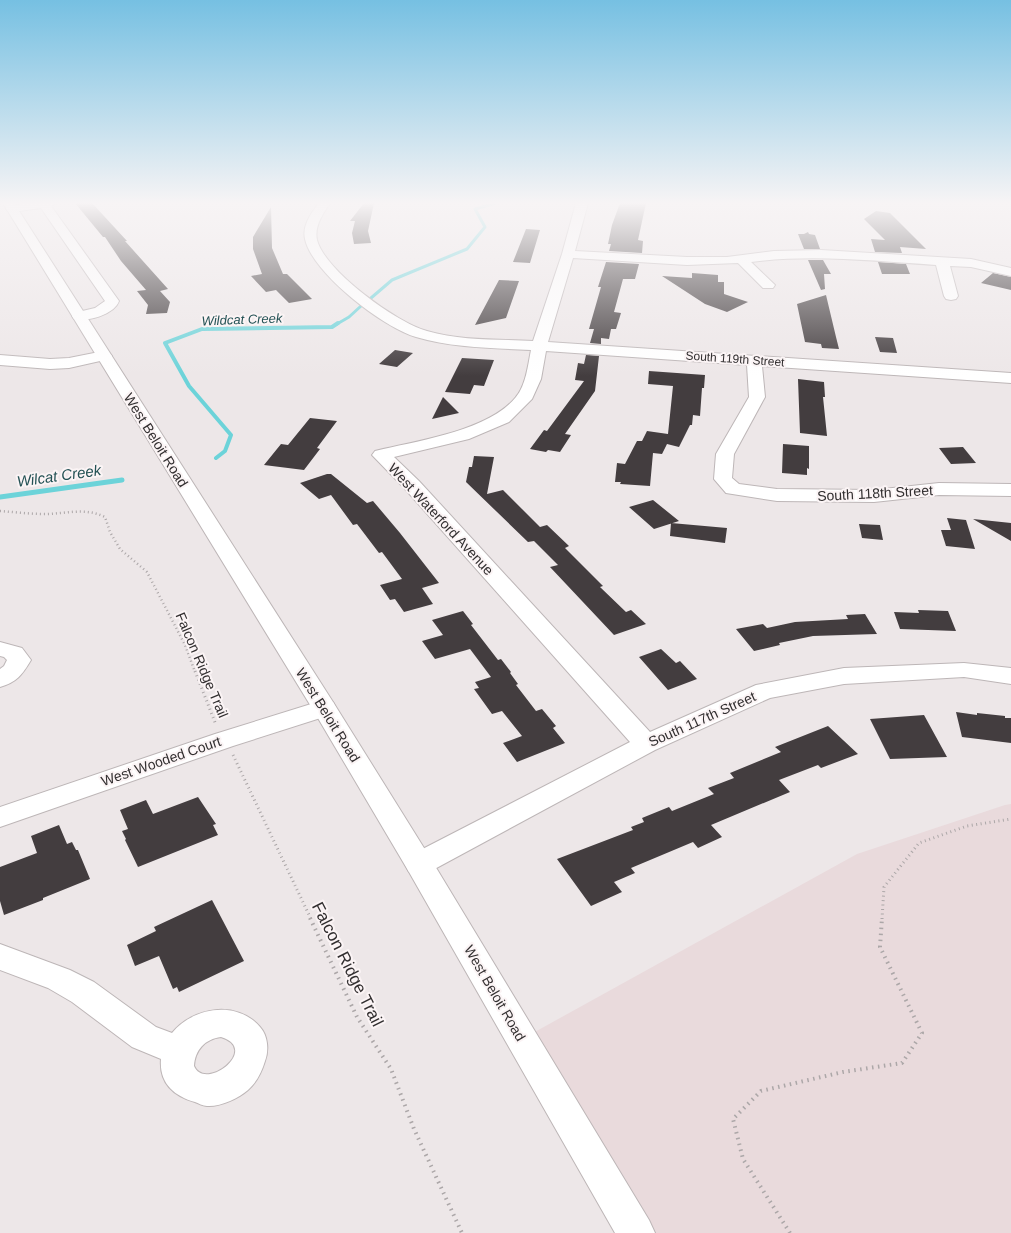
<svg xmlns="http://www.w3.org/2000/svg" width="1011" height="1233" font-family="Arial,sans-serif">
<rect width="100%" height="100%" fill="#ede7e8"/>
<path fill="#e9dadc" d="M 1011,804 L 1011,1233 L 646,1233 L 522,1039 L 857,854 L 1005,805 Z"/>
<g fill="none" stroke-linecap="round" stroke-linejoin="round">
<path stroke="#6cd3d9" stroke-width="3" d="M 371,298 L 392,280 L 467,249 L 485,227 L 475,209 L 496,203
M 337,324 L 349,317 L 361,306"/>
<path stroke="#6cd3d9" stroke-width="4" d="M 216,458 L 225,451 L 231,435 L 189,386 L 165,343 L 202,329 L 332,327 L 338,323"/>
<path stroke="#6cd3d9" stroke-width="5" d="M 0,497 L 122,480"/>
</g>
<path fill="#433d3f" d="M 75,203 L 92,203 L 127,241 L 125,241 L 168,289 L 160,291 L 170,302 L 167,313 L 146,314 L 148,305 L 137,291 L 146,290 L 121,261 L 105,237 L 103,237 Z
M 364,203 L 374,203 L 368,231 L 371,243 L 354,244 L 352,233 L 355,221 L 350,221 Z
M 620,203 L 646,203 L 638,240 L 643,241 L 642,253 L 609,251 L 611,244 L 608,244 L 612,225 Z
M 271,207 L 272,248 L 283,274 L 287,274 L 312,299 L 289,303 L 276,290 L 266,292 L 251,276 L 262,274 L 253,249 L 253,237 Z
M 876,211 L 890,213 L 926,249 L 900,247 L 902,253 L 875,252 L 871,239 L 885,240 L 864,219 Z
M 526,229 L 540,230 L 530,263 L 513,262 Z
M 808,232 L 809,234 L 815,235 L 820,249 L 804,249 L 798,234 L 804,234 Z
M 808,260 L 823,260 L 831,274 L 824,274 L 825,289 L 821,290 Z
M 606,262 L 639,264 L 635,279 L 623,279 L 614,312 L 621,313 L 616,329 L 611,329 L 609,339 L 601,338 L 601,344 L 590,343 L 594,329 L 589,329 L 601,287 L 598,287 Z
M 878,262 L 906,264 L 910,274 L 882,274 Z
M 692,273 L 718,275 L 718,282 L 724,282 L 724,294 L 748,302 L 727,312 L 705,304 L 662,276 L 692,278 Z
M 993,273 L 1011,277 L 1011,290 L 981,283 Z
M 499,280 L 519,281 L 506,318 L 475,325 Z
M 826,295 L 836,337 L 839,349 L 822,348 L 821,344 L 805,342 L 797,304 Z
M 875,337 L 893,338 L 897,353 L 880,352 Z
M 395,350 L 413,353 L 397,367 L 379,364 Z
M 586,355 L 599,356 L 595,391 L 565,434 L 571,435 L 560,452 L 548,450 L 546,452 L 530,449 L 544,430 L 547,431 L 584,381 L 575,380 L 578,363 L 584,364 Z
M 462,358 L 494,360 L 484,386 L 474,385 L 470,394 L 445,392 Z
M 649,371 L 705,375 L 704,388 L 702,388 L 700,416 L 693,415 L 692,425 L 690,425 L 679,447 L 667,444 L 662,454 L 653,453 L 650,486 L 620,484 L 621,482 L 615,482 L 617,463 L 625,464 L 637,441 L 642,441 L 647,431 L 668,434 L 673,386 L 648,384 Z
M 798,379 L 824,382 L 825,397 L 823,397 L 827,436 L 800,433 Z
M 443,397 L 459,413 L 432,419 Z
M 310,418 L 337,421 L 317,448 L 320,449 L 304,470 L 264,465 L 281,444 L 288,445 Z
M 783,444 L 809,446 L 809,469 L 807,468 L 807,475 L 782,473 Z
M 963,447 L 976,463 L 951,464 L 939,448 Z
M 474,456 L 494,457 L 487,494 L 503,490 L 540,527 L 547,525 L 569,546 L 565,548 L 603,586 L 600,587 L 626,612 L 631,610 L 646,624 L 614,635 L 550,567 L 558,565 L 534,541 L 528,542 L 466,482 L 469,467 L 472,467 Z
M 327,474 L 331,474 L 367,503 L 373,501 L 400,533 L 439,583 L 422,588 L 433,604 L 404,612 L 395,599 L 390,600 L 380,585 L 402,579 L 382,552 L 379,553 L 357,524 L 353,525 L 331,495 L 319,499 L 300,483 Z
M 653,500 L 679,521 L 654,529 L 629,507 Z
M 947,518 L 966,520 L 975,549 L 946,546 L 941,530 L 951,530 Z
M 973,519 L 1011,523 L 1011,541 Z
M 671,523 L 727,528 L 725,543 L 670,536 Z
M 859,524 L 880,525 L 883,540 L 862,538 Z
M 918,610 L 948,611 L 956,631 L 900,629 L 894,612 L 919,613 Z
M 463,611 L 473,624 L 471,625 L 498,660 L 501,659 L 511,672 L 510,673 L 518,684 L 516,685 L 536,711 L 542,709 L 556,726 L 553,728 L 565,743 L 517,762 L 503,743 L 522,736 L 502,711 L 492,714 L 474,689 L 479,688 L 475,682 L 491,677 L 470,649 L 435,659 L 422,641 L 443,635 L 432,620 Z
M 865,614 L 877,634 L 813,636 L 779,643 L 780,645 L 754,651 L 736,629 L 763,624 L 767,628 L 795,622 L 848,619 L 846,615 Z
M 661,649 L 676,663 L 680,661 L 697,679 L 668,690 L 639,657 Z
M 956,712 L 977,715 L 977,713 L 1005,716 L 1005,718 L 1011,718 L 1011,743 L 962,737 Z
M 924,715 L 947,757 L 890,759 L 870,719 Z
M 828,726 L 858,754 L 821,768 L 818,765 L 779,780 L 790,792 L 711,825 L 722,837 L 698,848 L 693,842 L 631,868 L 635,873 L 614,882 L 622,892 L 591,906 L 557,859 L 633,830 L 631,827 L 644,822 L 642,818 L 669,807 L 672,811 L 714,794 L 708,788 L 734,778 L 730,773 L 781,752 L 775,747 Z
M 198,797 L 216,824 L 213,825 L 218,835 L 138,867 L 125,840 L 126,839 L 122,831 L 128,829 L 120,810 L 146,800 L 153,814 Z
M 59,825 L 67,844 L 72,842 L 76,850 L 78,850 L 90,879 L 43,898 L 43,900 L 4,915 L 0,901 L 0,867 L 37,853 L 31,836 Z
M 212,900 L 244,961 L 179,992 L 177,987 L 173,989 L 159,956 L 135,966 L 127,945 L 156,931 L 154,927 Z"/>
<g fill="none" stroke-linecap="round" stroke-linejoin="round">
<defs>
<path id="minor" d="M 25,203 L 55,203 L 51,206 L 119,301 C 114,315 87,322 74,319 L 72,316 L 74,313 L 95,308 L 105,301 L 41,208 L 12,212 L 8,211 L 6,209 L 8,207 Z
M 319,203 L 330,203 C 323,214 314,226 317,240 C 325,271 397,323 427,331 C 460,341 498,339 533,341 L 562,254 L 576,203 L 588,203 L 575,251 L 687,257 L 727,257 L 774,251 L 821,250 L 971,259 L 1011,268 L 1011,276 L 971,267 L 950,266 L 958,296 L 956,299 L 951,300 L 946,299 L 944,296 L 936,265 C 875,261 813,254 751,262 L 775,285 L 773,288 L 763,288 L 738,263 L 687,265 L 573,258 L 548,342 L 1011,373 L 1011,383 L 762,366 L 765,397 L 734,454 L 732,478 L 739,484 L 777,489 L 874,490 L 939,483 L 1011,484 L 1011,496 L 939,495 L 874,502 L 777,501 L 726,493 L 714,479 L 716,454 L 749,397 L 747,365 L 546,351 L 541,379 L 532,399 L 509,422 L 469,439 L 394,457 L 419,481 L 650,732 L 756,685 L 844,668 L 964,663 L 1011,668 L 1011,684 L 964,677 L 844,684 L 770,698 L 655,750 L 429,872 L 419,875 L 409,872 L 405,864 L 409,856 L 630,742 L 405,489 L 372,455 L 375,451 C 416,441 489,431 516,397 C 526,385 528,365 531,350 C 493,348 453,348 416,337 C 384,328 312,273 305,239 C 302,226 311,213 319,203 Z
M 104,351 L 109,353 L 112,356 L 109,359 L 69,368 L 50,369 L 0,365 L 0,355 L 50,359 L 69,358 Z
M 0,642 L 22,648 L 31,660 C 22,675 17,682 0,687 L 0,669 L 4,666 L 7,660 L 4,657 L 0,656 Z
M 324,700 L 333,702 L 336,708 L 333,714 L 233,746 L 0,827 L 0,807 L 215,734 Z
M 0,944 L 70,970 L 94,982 L 156,1027 L 172,1033 C 193,1007 237,1000 260,1027 C 268,1036 269,1050 265,1061 C 262,1071 257,1082 248,1090 C 239,1098 220,1107 207,1106 C 203,1106 198,1103 195,1102 C 174,1096 159,1083 161,1059 L 132,1047 L 72,1002 L 48,988 L 0,970 ZM 221,1037 C 261,1049 205,1092 194,1066 C 195,1050 205,1039 221,1037 Z"/>
<path id="major" d="M 3,203 L 14,203 L 333,702 L 429,856 L 649,1220 L 655,1233 L 615,1233 L 409,872 L 312,708 Z"/>
</defs>
<use href="#minor" stroke="#bdb6b7" stroke-width="2"/>
<use href="#major" stroke="#bdb6b7" stroke-width="2"/>
<path stroke="#aca7a8" stroke-width="2.5" stroke-dasharray="1 3" stroke-linecap="butt" d="M 0,511 C 14,512 29,514 44,514 C 65,514 85,507 105,517 L 110,532 L 120,549 L 147,572 L 185,645 L 195,672"/>
<path stroke="#aca7a8" stroke-width="3" stroke-dasharray="1 3.5" stroke-linecap="butt" d="M 195,671 L 216,725
M 233,755 L 311,919
M 882,919 L 884,887 L 919,843 L 967,826 L 1011,819"/>
<path stroke="#aca7a8" stroke-width="4" stroke-dasharray="1.5 4.5" stroke-linecap="butt" d="M 310,918 L 357,1017 L 391,1069 L 414,1129 L 462,1233
M 790,1233 L 743,1159 L 733,1119 L 761,1091 L 843,1072 L 902,1063 L 922,1033 L 880,947 L 882,918"/>
<use href="#minor" fill="#fff" fill-rule="evenodd"/>
<use href="#major" fill="#fff" fill-rule="evenodd"/>
</g>
<linearGradient id="sky" x2="0" y2="1"><stop stop-color="#76c0e2"/><stop offset="0.54" stop-color="#f7f4f5"/><stop offset="1" stop-color="#f7f4f5" stop-opacity="0"/></linearGradient>
<rect width="1011" height="376" fill="url(#sky)"/>
<g text-anchor="middle" stroke-width="4" stroke-linejoin="round" paint-order="stroke">
<g font-size="12" fill="#322f30" stroke="#fbf4f5">
<text transform="translate(735 359) rotate(4)" y="4">South 119th Street</text>
</g>
<g font-size="13" font-style="italic" fill="#235154" stroke="#fbf4f5">
<text transform="translate(242 319) rotate(-2)" y="5">Wildcat Creek</text>
</g>
<g font-size="14" fill="#322f30" stroke="#fbf4f5">
<text transform="translate(156 440) rotate(58)" y="5">West Beloit Road</text>
<text transform="translate(875 493) rotate(-3)" y="5">South 118th Street</text>
<text transform="translate(441 519) rotate(47)" y="5">West Waterford Avenue</text>
<text transform="translate(202 665) rotate(67)" y="5">Falcon Ridge Trail</text>
<text transform="translate(328 715) rotate(58)" y="5">West Beloit Road</text>
<text transform="translate(702 719) rotate(-24)" y="5">South 117th Street</text>
<text transform="translate(161 761) rotate(-19)" y="5">West Wooded Court</text>
<text transform="translate(495 993) rotate(60)" y="5">West Beloit Road</text>
</g>
<g font-size="15" font-style="italic" fill="#235154" stroke="#fbf4f5">
<text transform="translate(59 476) rotate(-8)" y="5">Wilcat Creek</text>
</g>
<g font-size="17" fill="#322f30" stroke="#fbf4f5">
<text transform="translate(348 964) rotate(63)" y="6">Falcon Ridge Trail</text>
</g>
</g>
</svg>
